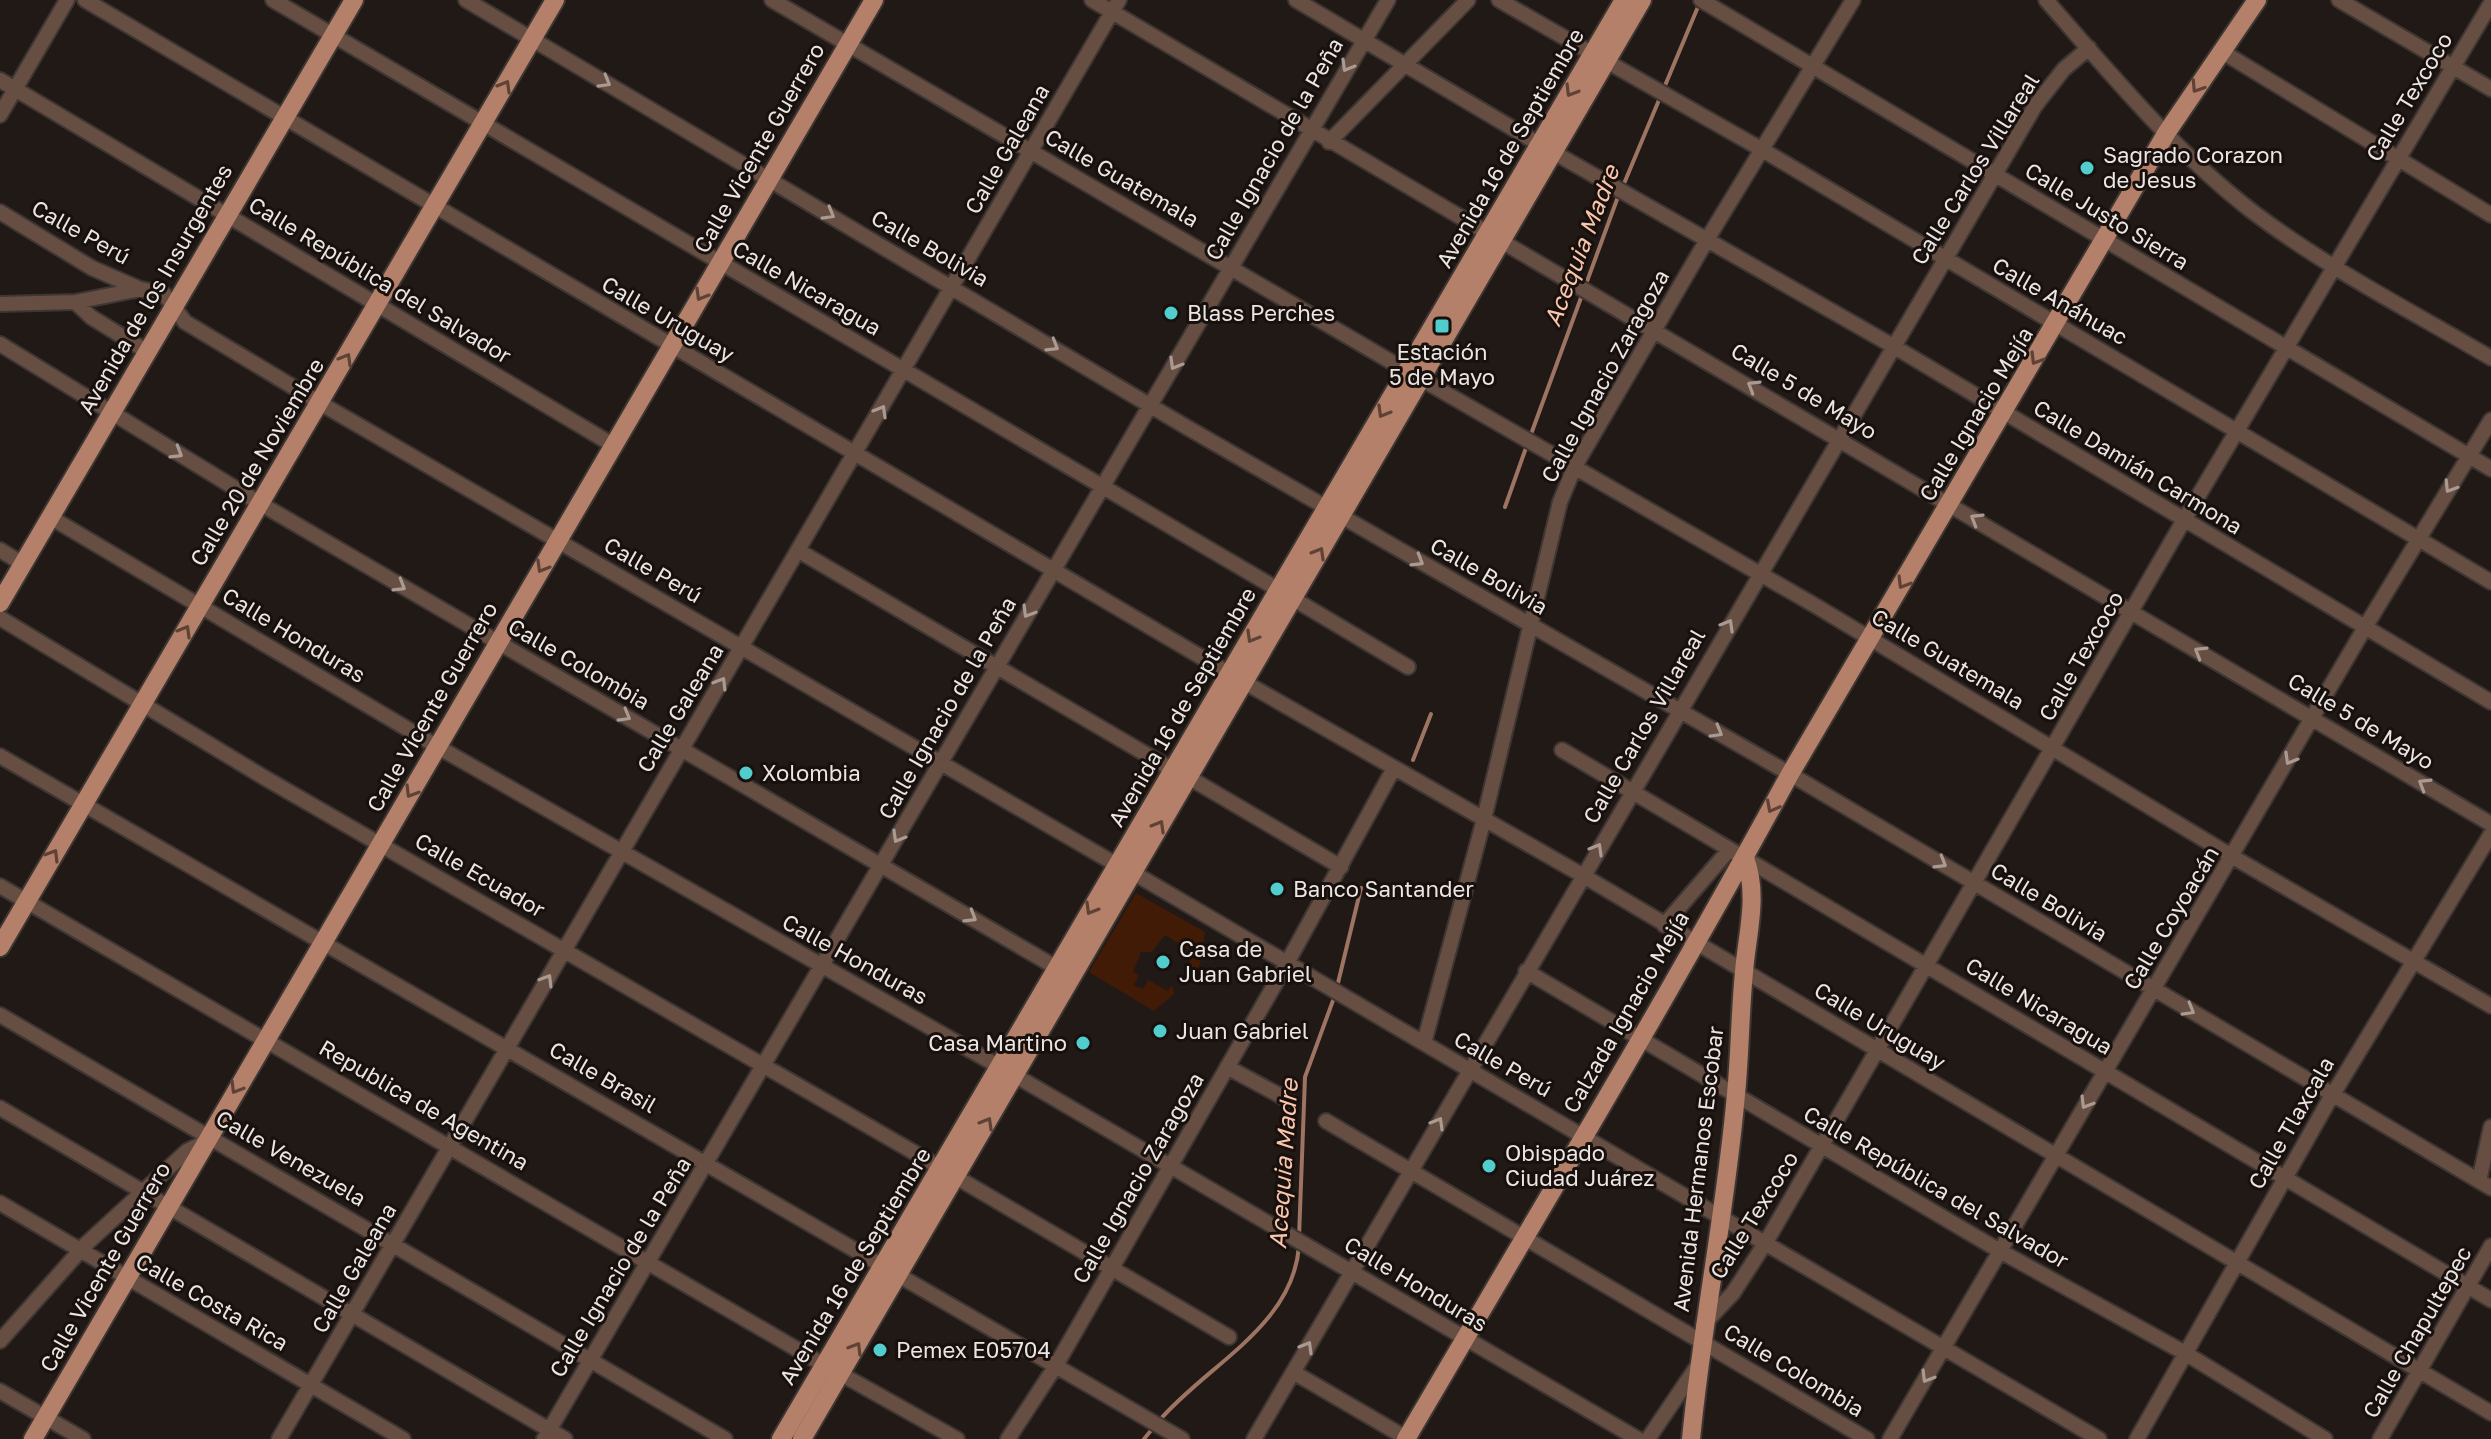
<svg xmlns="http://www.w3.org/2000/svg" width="2491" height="1439" font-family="'Golos Text',sans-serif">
<rect width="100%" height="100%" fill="#211916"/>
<path fill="#421b07" d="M 1136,893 L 1205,932 L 1199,969 L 1190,977 L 1185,976 L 1193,952 L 1165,935 L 1152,952 L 1141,952 L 1133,972 L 1139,975 L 1134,985 L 1143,989 L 1148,980 L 1168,991 L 1172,984 L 1174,994 L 1154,1011 L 1089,972 Z"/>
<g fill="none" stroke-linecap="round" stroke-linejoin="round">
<path stroke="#9d7462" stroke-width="4" d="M 1623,186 L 1700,2
M 1530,437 L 1619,194
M 1505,507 L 1527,445
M 1413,760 L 1431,714
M 1337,987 L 1361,888
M 1299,1237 L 1305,1077 L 1335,995
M 1158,1422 C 1206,1365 1293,1327 1299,1246
M 1144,1439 L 1153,1428"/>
<defs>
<path id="minor" d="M 85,0 L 1230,674
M 273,0 L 1279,590
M 466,0 L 1188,428 L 1790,774 L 2491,1188
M 772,0 L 1407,371
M 1092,0 L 2491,824
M 1296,0 L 1539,144
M 1499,0 L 1593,54
M 1701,0 L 2491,469
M 2046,0 C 2110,73 2176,153 2253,212 C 2327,268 2411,311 2491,358
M 2339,0 L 2491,89
M 2221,51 L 2491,215
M 1606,61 L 1761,149 L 2491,582
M 0,80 L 613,445
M 0,115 L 67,0
M 1329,142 L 1468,0
M 1553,152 L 1893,346 L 2491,702
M 0,212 L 92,268 L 140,289
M 75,302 L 91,317 L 146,351
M 0,304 L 75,302 L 141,289 L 164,294 L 185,322 L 320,403 L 1117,865
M 0,344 L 261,504 L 1057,968
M 1421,379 L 1816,606 L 2233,857 L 2491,1006
M 50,517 L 438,747 L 1028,1083 L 1638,1439
M 0,550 L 23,564
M 799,551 L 1173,770
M 1292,598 L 1408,667
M 0,618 L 265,778 L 941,1168
M 1244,682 L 1582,875 L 2491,1413
M 1562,750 L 2491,1300
M 0,756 L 1182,1439
M 1188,777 L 1341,867
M 1132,872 L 2099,1439
M 0,886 L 824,1365
M 1664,925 L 1729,850
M 1526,971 L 2000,1251 L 2185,1353 L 2325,1439
M 0,1015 L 725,1439
M 1424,1043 L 1484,819 L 1560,502 L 1575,466 L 1708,238 L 1853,0
M 1227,1067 L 1288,1100
M 0,1108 L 565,1439
M 1326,1121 L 1867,1439
M 956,1177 L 1229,1337
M 2479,1181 L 2491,1127
M 0,1203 L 403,1439
M 1703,1325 L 1733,1293 L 1766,1242 L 2184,520 L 2491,3
M 0,1341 L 86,1244 L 187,1151 L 205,1142
M 1293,1372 L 1408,1439
M 841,1374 L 957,1439
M 0,1391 L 83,1439
M 279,1439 L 1119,0
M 544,1439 L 1388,0
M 1008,1439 L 1055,1367 L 1286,965 L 1394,768
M 1254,1439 L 2035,106 L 2064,69 L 2089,48
M 1648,1439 L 1698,1365
M 1890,1439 L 2364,629 L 2491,420
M 2137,1439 L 2327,1104 L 2491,834
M 2380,1439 L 2491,1246"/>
<path id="major" d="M 0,603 L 354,0
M 0,947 L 555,0
M 33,1439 L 874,0
M 781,1439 L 1624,0
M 802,1439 L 1642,0
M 1406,1439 C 1535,1219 1668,998 1790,774 L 2167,132 L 2257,0
M 1691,1439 C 1702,1324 1726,1210 1736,1094 C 1740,1054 1740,1013 1744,972 C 1747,933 1759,896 1745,858"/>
</defs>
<use href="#minor" stroke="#3d3633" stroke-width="18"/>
<use href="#major" stroke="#3d3633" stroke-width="22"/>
<use href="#minor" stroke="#674e42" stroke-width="14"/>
<use href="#major" stroke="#b48069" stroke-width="18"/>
</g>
<defs><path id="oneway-chevron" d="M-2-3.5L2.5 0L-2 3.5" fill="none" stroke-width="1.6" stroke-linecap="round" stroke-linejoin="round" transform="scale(2)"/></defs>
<g stroke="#a99a92">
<use href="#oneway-chevron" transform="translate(1347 66) rotate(120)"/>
<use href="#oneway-chevron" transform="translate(605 82) rotate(30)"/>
<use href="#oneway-chevron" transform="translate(829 214) rotate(30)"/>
<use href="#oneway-chevron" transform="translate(1053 346) rotate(31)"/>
<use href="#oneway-chevron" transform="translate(1175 364) rotate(120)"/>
<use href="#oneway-chevron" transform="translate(1753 386) rotate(-149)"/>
<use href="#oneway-chevron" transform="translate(881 411) rotate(-60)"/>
<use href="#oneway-chevron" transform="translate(177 453) rotate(31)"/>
<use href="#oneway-chevron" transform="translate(2450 487) rotate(122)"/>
<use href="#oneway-chevron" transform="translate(1976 519) rotate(-149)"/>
<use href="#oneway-chevron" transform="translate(1418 561) rotate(31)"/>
<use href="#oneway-chevron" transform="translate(400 586) rotate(31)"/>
<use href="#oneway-chevron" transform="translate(1028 612) rotate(121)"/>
<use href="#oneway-chevron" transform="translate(1728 625) rotate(-60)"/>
<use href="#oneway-chevron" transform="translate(2200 652) rotate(-149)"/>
<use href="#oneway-chevron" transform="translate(721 683) rotate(-59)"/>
<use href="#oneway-chevron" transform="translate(625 716) rotate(30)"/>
<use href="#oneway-chevron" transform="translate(1717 732) rotate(30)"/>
<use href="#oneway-chevron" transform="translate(2290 759) rotate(120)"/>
<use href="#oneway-chevron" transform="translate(2424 784) rotate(-149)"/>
<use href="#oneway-chevron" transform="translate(898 837) rotate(120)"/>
<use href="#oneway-chevron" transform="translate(1597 849) rotate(-60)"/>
<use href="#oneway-chevron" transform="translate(1941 863) rotate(31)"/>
<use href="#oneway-chevron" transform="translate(971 917) rotate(31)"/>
<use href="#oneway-chevron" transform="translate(547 980) rotate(-59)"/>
<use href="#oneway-chevron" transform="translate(2189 1010) rotate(30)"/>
<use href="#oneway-chevron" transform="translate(2086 1103) rotate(121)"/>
<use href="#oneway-chevron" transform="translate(1438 1123) rotate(-60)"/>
<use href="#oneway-chevron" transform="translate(1307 1347) rotate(-60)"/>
<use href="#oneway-chevron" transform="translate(1927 1377) rotate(121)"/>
</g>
<g stroke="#5e4236">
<use href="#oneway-chevron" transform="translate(505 86) rotate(-60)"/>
<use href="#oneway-chevron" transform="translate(2197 87) rotate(123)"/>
<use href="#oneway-chevron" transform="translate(1571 91) rotate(121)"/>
<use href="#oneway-chevron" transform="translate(701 295) rotate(120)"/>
<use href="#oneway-chevron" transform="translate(346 359) rotate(-60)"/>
<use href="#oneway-chevron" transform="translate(2036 359) rotate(121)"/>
<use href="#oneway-chevron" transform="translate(1383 412) rotate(120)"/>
<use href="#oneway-chevron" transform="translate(1319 553) rotate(-60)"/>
<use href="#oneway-chevron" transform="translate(542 567) rotate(120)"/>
<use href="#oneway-chevron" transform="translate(1903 583) rotate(121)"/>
<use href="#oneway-chevron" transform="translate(185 631) rotate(-60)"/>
<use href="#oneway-chevron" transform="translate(1252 637) rotate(120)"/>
<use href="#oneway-chevron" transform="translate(411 792) rotate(121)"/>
<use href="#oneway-chevron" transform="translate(1772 807) rotate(118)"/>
<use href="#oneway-chevron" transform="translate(1159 826) rotate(-60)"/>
<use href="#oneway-chevron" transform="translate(53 855) rotate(-59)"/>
<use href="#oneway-chevron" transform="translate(1091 909) rotate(120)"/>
<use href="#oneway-chevron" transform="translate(236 1088) rotate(121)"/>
<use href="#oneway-chevron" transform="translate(987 1123) rotate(-60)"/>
<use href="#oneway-chevron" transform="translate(856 1348) rotate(-59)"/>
</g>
<g fill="#52cdcd" stroke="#17100d" stroke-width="3">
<circle cx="2087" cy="168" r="8"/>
<circle cx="1171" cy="313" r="8"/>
<rect x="1434" y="318" width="16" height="16" rx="4"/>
<circle cx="746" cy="773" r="8"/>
<circle cx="1277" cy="889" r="8"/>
<circle cx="1163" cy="962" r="8"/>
<circle cx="1160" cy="1031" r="8"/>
<circle cx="1083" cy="1043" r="8"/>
<circle cx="1489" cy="1166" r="8"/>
<circle cx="880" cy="1350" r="8"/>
</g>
<g text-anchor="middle" stroke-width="6" stroke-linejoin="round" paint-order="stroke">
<g font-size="22" fill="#ebe5e3" stroke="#17100d">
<text transform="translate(2409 97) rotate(-59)" y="8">Calle Texcoco</text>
<text transform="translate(759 148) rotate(-60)" y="8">Calle Vicente Guerrero</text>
<text transform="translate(1510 148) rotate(-60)" y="8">Avenida 16 de Septiembre</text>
<text transform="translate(1007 149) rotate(-60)" y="8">Calle Galeana</text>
<text transform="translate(1274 149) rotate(-60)" y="8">Calle Ignacio de la Peña</text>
<text transform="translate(1975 169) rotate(-58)" y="8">Calle Carlos Villareal</text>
<text transform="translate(1122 178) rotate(30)" y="8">Calle Guatemala</text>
<text transform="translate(2107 216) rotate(31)" y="8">Calle Justo Sierra</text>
<text transform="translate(81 232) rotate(29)" y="8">Calle Perú</text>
<text transform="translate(930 248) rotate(30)" y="8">Calle Bolivia</text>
<text transform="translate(380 280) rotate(31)" y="8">Calle República del Salvador</text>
<text transform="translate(807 288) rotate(30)" y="8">Calle Nicaragua</text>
<text transform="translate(155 289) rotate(-60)" y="8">Avenida de los Insurgentes</text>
<text transform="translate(2060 301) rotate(30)" y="8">Calle Anáhuac</text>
<text transform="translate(668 319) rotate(30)" y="8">Calle Uruguay</text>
<text transform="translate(1605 376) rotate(-61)" y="8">Calle Ignacio Zaragoza</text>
<text transform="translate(1804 391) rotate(31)" y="8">Calle 5 de Mayo</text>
<text transform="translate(1976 414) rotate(-59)" y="8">Calle Ignacio Mejía</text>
<text transform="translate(257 462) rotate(-59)" y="8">Calle 20 de Noviembre</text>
<text transform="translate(2138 467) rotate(31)" y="8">Calle Damián Carmona</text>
<text transform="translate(653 570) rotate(30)" y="8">Calle Perú</text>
<text transform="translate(1489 576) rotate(30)" y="8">Calle Bolivia</text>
<text transform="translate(294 635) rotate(31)" y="8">Calle Honduras</text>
<text transform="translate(2081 656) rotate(-60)" y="8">Calle Texcoco</text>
<text transform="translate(1948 659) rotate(31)" y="8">Calle Guatemala</text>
<text transform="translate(579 664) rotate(30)" y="8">Calle Colombia</text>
<text transform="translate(432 707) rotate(-60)" y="8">Calle Vicente Guerrero</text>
<text transform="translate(1182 707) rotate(-60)" y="8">Avenida 16 de Septiembre</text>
<text transform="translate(680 708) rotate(-59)" y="8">Calle Galeana</text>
<text transform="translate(947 708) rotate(-60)" y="8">Calle Ignacio de la Peña</text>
<text transform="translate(2361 721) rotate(31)" y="8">Calle 5 de Mayo</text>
<text transform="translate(1644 726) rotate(-60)" y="8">Calle Carlos Villareal</text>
<text transform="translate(480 875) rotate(30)" y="8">Calle Ecuador</text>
<text transform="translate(2049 902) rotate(31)" y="8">Calle Bolivia</text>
<text transform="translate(2171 918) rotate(-59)" y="8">Calle Coyoacán</text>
<text transform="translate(855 959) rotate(29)" y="8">Calle Honduras</text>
<text transform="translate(2039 1006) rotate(31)" y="8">Calle Nicaragua</text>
<text transform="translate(1626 1012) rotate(-60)" y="8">Calzada Ignacio Mejía</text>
<text transform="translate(1880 1026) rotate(31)" y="8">Calle Uruguay</text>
<text transform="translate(1503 1064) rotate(30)" y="8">Calle Perú</text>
<text transform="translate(603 1077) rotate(30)" y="8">Calle Brasil</text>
<text transform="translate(424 1105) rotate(30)" y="8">Republica de Agentina</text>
<text transform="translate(2291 1123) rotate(-60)" y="8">Calle Tlaxcala</text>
<text transform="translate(291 1158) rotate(30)" y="8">Calle Venezuela</text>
<text transform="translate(1698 1169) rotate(-83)" y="8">Avenida Hermanos Escobar</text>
<text transform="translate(1138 1178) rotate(-60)" y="8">Calle Ignacio Zaragoza</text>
<text transform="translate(1936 1187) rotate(30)" y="8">Calle República del Salvador</text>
<text transform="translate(1754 1215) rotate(-58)" y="8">Calle Texcoco</text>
<text transform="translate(855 1266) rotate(-59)" y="8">Avenida 16 de Septiembre</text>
<text transform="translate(105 1267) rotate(-60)" y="8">Calle Vicente Guerrero</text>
<text transform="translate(620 1267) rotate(-59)" y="8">Calle Ignacio de la Peña</text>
<text transform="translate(354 1268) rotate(-60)" y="8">Calle Galeana</text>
<text transform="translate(1416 1284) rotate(31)" y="8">Calle Honduras</text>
<text transform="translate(212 1302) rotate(30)" y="8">Calle Costa Rica</text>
<text transform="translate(2417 1332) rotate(-60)" y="8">Calle Chapultepec</text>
<text transform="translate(1794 1370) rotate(31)" y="8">Calle Colombia</text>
</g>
<g font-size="22" fill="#ebe5e3" stroke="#17100d" text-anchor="start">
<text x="2103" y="163">Sagrado Corazon<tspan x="2103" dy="25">de Jesus</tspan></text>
<text x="1187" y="321">Blass Perches</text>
<text x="1442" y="360" text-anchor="middle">Estación<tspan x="1442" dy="25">5 de Mayo</tspan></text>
<text x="762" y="781">Xolombia</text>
<text x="1293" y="897">Banco Santander</text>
<text x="1179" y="957">Casa de<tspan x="1179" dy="25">Juan Gabriel</tspan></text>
<text x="1176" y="1039">Juan Gabriel</text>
<text x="1067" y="1051" text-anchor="end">Casa Martino</text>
<text x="1505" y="1161">Obispado<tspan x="1505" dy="25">Ciudad Juárez</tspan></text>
<text x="896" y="1358">Pemex E05704</text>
</g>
<g font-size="24" font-style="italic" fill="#fac5ad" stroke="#17100d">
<text transform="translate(1582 246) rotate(-69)" y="8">Acequia Madre</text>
<text transform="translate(1284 1164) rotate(-86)" y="8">Acequia Madre</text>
</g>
</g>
</svg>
